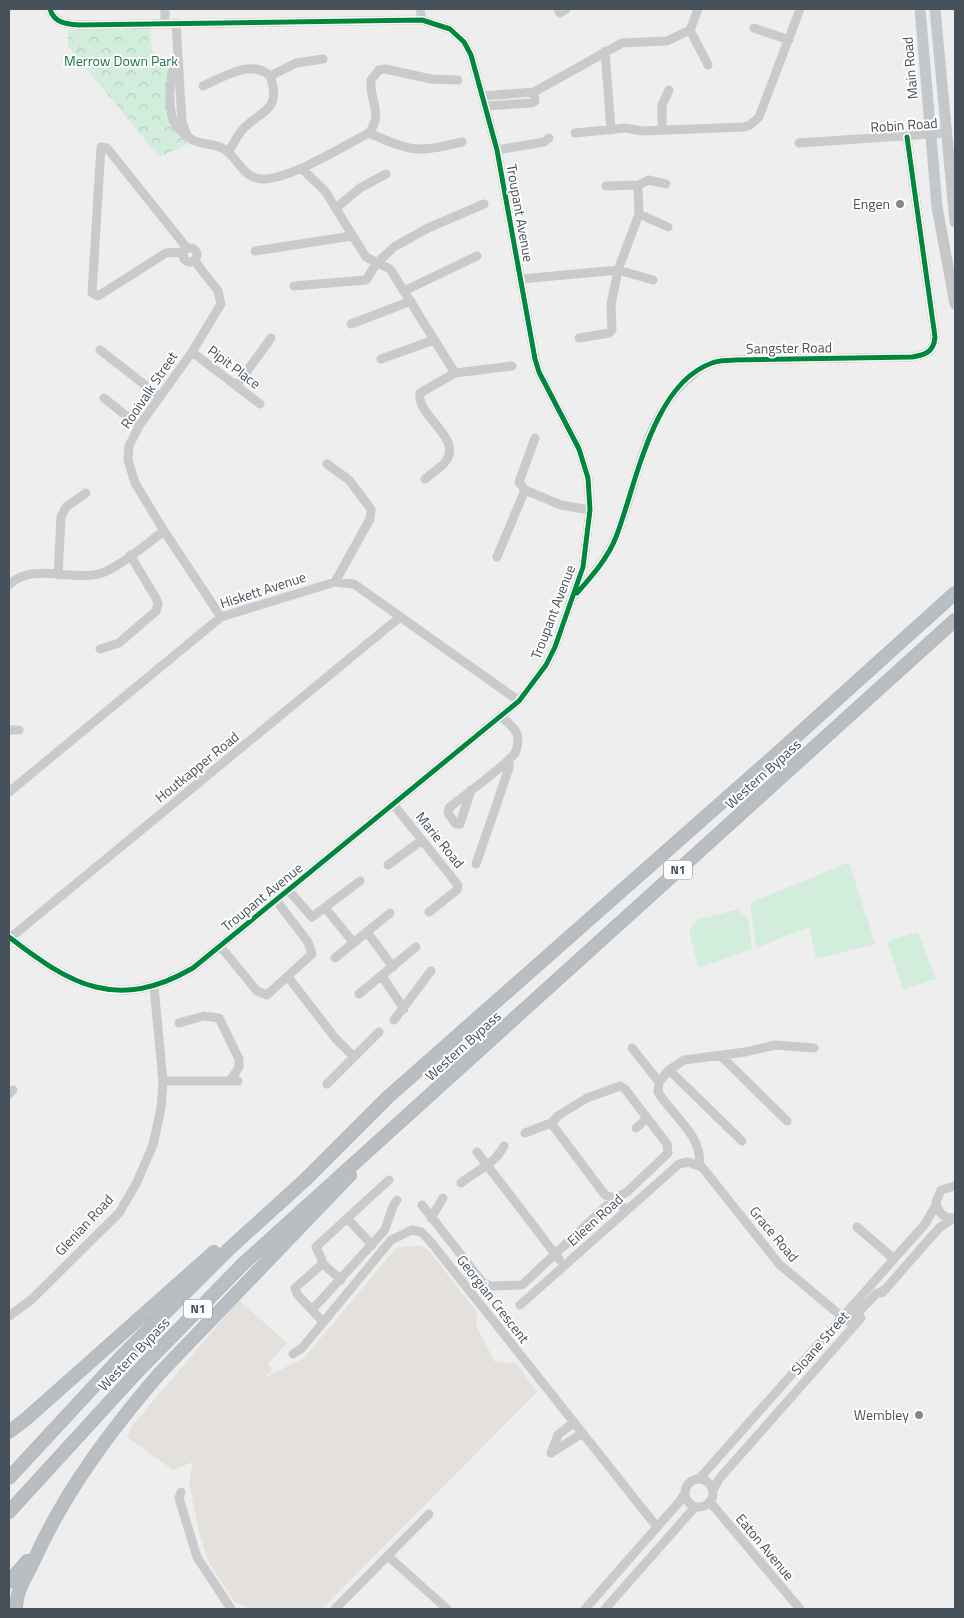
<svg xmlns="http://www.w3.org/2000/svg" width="964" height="1618" font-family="'Titillium Web',sans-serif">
<defs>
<pattern id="park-crowns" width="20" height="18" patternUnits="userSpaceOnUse" patternTransform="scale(1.25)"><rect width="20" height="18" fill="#d3eddc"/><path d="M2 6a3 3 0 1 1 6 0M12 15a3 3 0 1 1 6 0" fill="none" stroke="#b6cdbf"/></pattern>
</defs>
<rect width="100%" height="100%" fill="#efeeee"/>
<path fill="#e4e1dc" d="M 409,1246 L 423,1246 L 432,1254 L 477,1312 L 476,1325 L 495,1362 L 516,1363 L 537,1392 L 322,1609 L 254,1609 L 235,1603 L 208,1561 L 198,1528 L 189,1482 L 193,1462 L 173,1470 L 127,1437 L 131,1427 L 239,1300 L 287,1343 L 268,1364 L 272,1370 L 266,1377 L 304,1358 L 396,1248 Z"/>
<path fill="url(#park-crowns)" d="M 150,28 L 152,51 L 168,67 L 170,125 L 188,144 L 159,157 L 68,46 L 68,30 Z"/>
<path fill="#d3eddc" d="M 849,862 L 875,944 L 816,959 L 809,927 L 756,948 L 750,903 Z
M 738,909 L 748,919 L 752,949 L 698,968 L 689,930 L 696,920 Z
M 918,932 L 936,979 L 903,989 L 887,941 Z"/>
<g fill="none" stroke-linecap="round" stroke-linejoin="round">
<defs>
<path id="highway" d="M 9,1432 L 26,1419 L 214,1252
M 9,1478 L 122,1356 L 230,1248 L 306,1179 L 388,1097 L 781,750 L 955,593
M 9,1512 L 138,1371 L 244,1263 L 955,620
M 9,1582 L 27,1561
M 16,1609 C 16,1589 28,1574 36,1556 C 66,1490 111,1430 159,1374 L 350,1175"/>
</defs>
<use href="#highway" stroke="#b3b8bd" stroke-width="14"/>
<path stroke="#c8cacc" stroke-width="9" d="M 165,9 L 165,23
M 420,9 L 422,20
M 558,9 L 560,13 L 566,9
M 176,23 L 182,122 L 187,135
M 754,28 L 789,40
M 690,30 L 708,65
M 605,51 L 611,130
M 178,58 C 169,70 168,105 173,120 C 176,128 185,135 191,139 C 201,145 214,143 224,149 C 240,159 242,180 265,179 C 295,177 341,147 369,133 C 384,112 369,102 371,80 L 379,70 L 385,69 L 431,79 L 458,80
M 270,76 L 296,63 L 323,59
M 203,86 C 222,78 251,58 270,76 C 282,110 263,109 243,129 C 237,136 233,145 228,152
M 483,96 L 534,92 L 622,43 L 667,41 L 690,30 L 698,9
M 485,106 L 532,103 L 535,101 L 534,92
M 662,130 L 662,105 L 669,90
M 369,133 C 413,152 415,153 462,142
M 575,133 L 626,128 L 642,131 L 744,127 L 750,125 L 759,117 L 800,9
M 799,143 L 946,133
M 497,150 L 544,142 L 549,138
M 301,168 L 325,191 L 366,257 L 390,269 L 455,373 L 512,366
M 606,186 L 638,185 L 649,180 L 666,184
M 336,208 L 360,188 L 386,174
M 639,214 L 668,227
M183 255a7 7 0 1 1 14 0a7 7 0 1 1-14 0Z
M 255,251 L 352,236
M 183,252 L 166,253 L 98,296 L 92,293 L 101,147 L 107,148 L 187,248
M 194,260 L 218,291 L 221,304 L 192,352 L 139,426 L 129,446 L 128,460 L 135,483 L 164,531 L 221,617
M 521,279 L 618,270 L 653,280
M 294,286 L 366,280 L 376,264 L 394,247 L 428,228 L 484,204
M 404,291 L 477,256
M 351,324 L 411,301
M 579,338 L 609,333 L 612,330 L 611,304 L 618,270 L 639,214 L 638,185
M 100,350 L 159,396
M 192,352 L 260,404
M 381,359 L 434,340
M 237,385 L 271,338
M 104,398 L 139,426
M 327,464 L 349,480 L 371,509 L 370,519 L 335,582
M 425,479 C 432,473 441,468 446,461 C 463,438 416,416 420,393 L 455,373
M 525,490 L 561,505 L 590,510
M 497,557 L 525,490 L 519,482 L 535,438
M 58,575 L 61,517 L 66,507 L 86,493
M 9,585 C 31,562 70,581 99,574 C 119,568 146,544 164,531
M 575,595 C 590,578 606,560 615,539 C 638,486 641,421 687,380 C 694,373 702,366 712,363 C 719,360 727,361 735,360 L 912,357 C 925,355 934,352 935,337 L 907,137
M 100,649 L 119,643 L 156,611 L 158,604 L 156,598 L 130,555
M 9,730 L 19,730
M 471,790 L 460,824 L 456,824 L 448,813 L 449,808 C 463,796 507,765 515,753 C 517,749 518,742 518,738 C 517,729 507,722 501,716
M 9,792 L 221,617 L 335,582 L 354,584 L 519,701
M 393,804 L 458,885 L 457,890 L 429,912
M 476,864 L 509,768 L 509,759
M 388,865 L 422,840
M 288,890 L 312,917 L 360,881
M 326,909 L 354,943
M 367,932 L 393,967
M 9,937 C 71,985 117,1012 193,968 L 519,701 L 546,665 L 555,647 L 583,567 L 590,510 L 588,478 L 579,449 L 539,372 L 535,359 L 497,150 L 471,55 L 464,42 L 450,29 L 422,20 L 79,25 C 66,24 54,23 50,9
M 10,938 L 400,617
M 220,946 L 257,991 L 267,995 L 312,954 L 308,942 L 276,900
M 335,958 L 390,913
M 382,976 L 404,1009
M 288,977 L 336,1039 L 354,1057 L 327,1084
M 359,994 L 416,947
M 394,1020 L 431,971
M 179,1023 L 204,1016 L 219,1018 L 239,1059 L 239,1067 L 230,1081
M 632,1048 L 659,1082
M 721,1056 L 787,1121
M 354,1057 L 379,1032
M 669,1070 L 742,1141
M 163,1081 L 238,1081
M 9,1094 L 13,1090
M 551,1123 L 605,1195 L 615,1198 L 626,1210
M 636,1128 L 647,1118
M 477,1152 L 559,1259
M 699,1165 C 704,1137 671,1114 658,1092 L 659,1082 L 669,1070 L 684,1060 L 745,1052 L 775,1045 L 814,1048
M 461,1183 C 477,1170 494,1165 504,1146
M 422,1205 L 483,1283 L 491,1286 L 522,1285 L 615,1198 L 627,1192 L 668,1153 L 667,1144 L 625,1089 L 620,1086 L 587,1098 L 559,1115 L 551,1123 L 525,1133
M 347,1218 L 372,1245
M 431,1218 L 443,1198
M 955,1218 C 944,1219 938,1213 936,1202 L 941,1190 L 955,1186
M 857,1227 L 894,1259
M 322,1263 L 341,1280
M 882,1293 L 939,1228 L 952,1219
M 520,1305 L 679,1164 L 688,1162 L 702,1167 L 779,1264 L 847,1321 L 852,1319 L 876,1294 L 886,1289
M 312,1310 L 384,1231 C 390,1220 389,1210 397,1200
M 9,1316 L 31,1300 L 119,1213 L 136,1184 L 153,1145 L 161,1108 L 163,1081 L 154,987
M 323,1322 L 297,1294 L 295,1288 L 321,1265 L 322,1260 L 316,1247 L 319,1244 L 389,1180
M 293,1354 L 302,1348 L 391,1240 L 412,1230 L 421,1232 L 430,1241 L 657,1527
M 551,1453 L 558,1435 L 573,1423
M 551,1453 L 581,1434
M685 1493a14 14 0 1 1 28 0a14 14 0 1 1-28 0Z
M 699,1479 L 925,1224 L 936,1205
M 713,1490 L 719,1479 L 861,1318
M 181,1492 L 179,1498 L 197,1557 L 231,1609
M 710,1502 L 800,1609
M 388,1556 L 447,1609
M 335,1609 L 429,1514
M 585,1609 L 680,1501 L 685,1493
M 605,1609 L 695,1507"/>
<path stroke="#c4c8cb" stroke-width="11" d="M 920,9 L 937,207 L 955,304
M 935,9 L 955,222"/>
<use href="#highway" stroke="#b9bec3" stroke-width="12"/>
<defs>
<path id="cycleway" d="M 577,593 C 591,577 608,558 616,537 C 636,486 652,384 712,363 C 719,360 727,361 735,360 L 912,357 C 925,355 934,352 935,337 L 907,137
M 9,937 C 71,985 117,1012 193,968 L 519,701 L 546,665 L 555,647 L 583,567 L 590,510 L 588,478 L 579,449 L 539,372 L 535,359 L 497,150 L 471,55 L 464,42 L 450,29 L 422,20 L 79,25 C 66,24 54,23 50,9"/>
</defs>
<use href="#cycleway" stroke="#fff" stroke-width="8"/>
<use href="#cycleway" stroke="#00873e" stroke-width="5"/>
</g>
<g fill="#81888e" stroke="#fff" stroke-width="2">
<circle cx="900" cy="204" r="5"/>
<circle cx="919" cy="1415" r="5"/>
</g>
<g text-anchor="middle" stroke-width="4" stroke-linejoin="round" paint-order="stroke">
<g fill="#fff" stroke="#7e858c" stroke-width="1">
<rect x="664" y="860.5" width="28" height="19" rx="4"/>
<rect x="184" y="1299.5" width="28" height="19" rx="4"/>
</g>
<g font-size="12" font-weight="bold" fill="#46515a">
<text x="678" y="874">N1</text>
<text x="198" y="1313">N1</text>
</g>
<g font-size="14" fill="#197847" stroke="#fff">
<text x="121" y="66">Merrow Down Park</text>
</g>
<g font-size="14" fill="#46515a" stroke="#fff">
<text transform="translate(910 68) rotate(-95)" y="5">Main Road</text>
<text transform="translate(904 125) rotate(-4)" y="5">Robin Road</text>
<text transform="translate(520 213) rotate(80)" y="5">Troupant Avenue</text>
<text transform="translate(789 348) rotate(-1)" y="5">Sangster Road</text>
<text transform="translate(234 367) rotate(37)" y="5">Pipit Place</text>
<text transform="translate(149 390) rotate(-56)" y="5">Rooivalk Street</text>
<text transform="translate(263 590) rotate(-18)" y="5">Hiskett Avenue</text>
<text transform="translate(553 612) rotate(-69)" y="5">Troupant Avenue</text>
<text transform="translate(197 767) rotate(-39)" y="5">Houtkapper Road</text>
<text transform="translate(763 774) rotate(-42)" y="5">Western Bypass</text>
<text transform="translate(440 840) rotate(51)" y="5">Marie Road</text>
<text transform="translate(262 897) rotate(-39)" y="5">Troupant Avenue</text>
<text transform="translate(463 1046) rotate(-42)" y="5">Western Bypass</text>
<text transform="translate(595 1220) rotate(-42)" y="5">Eileen Road</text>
<text transform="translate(84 1225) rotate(-47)" y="5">Glenian Road</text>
<text transform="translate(774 1234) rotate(50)" y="5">Grace Road</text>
<text transform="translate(493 1299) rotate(52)" y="5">Georgian Crescent</text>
<text transform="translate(820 1343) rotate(-49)" y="5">Sloane Street</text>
<text transform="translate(134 1354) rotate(-46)" y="5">Western Bypass</text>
<text transform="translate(765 1547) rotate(50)" y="5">Eaton Avenue</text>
</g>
<g font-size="14" fill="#46515a" stroke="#fff" text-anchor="end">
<text x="890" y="209">Engen</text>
<text x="909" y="1420">Wembley</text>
</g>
</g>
<rect width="964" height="1618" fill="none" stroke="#46515a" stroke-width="20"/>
</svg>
